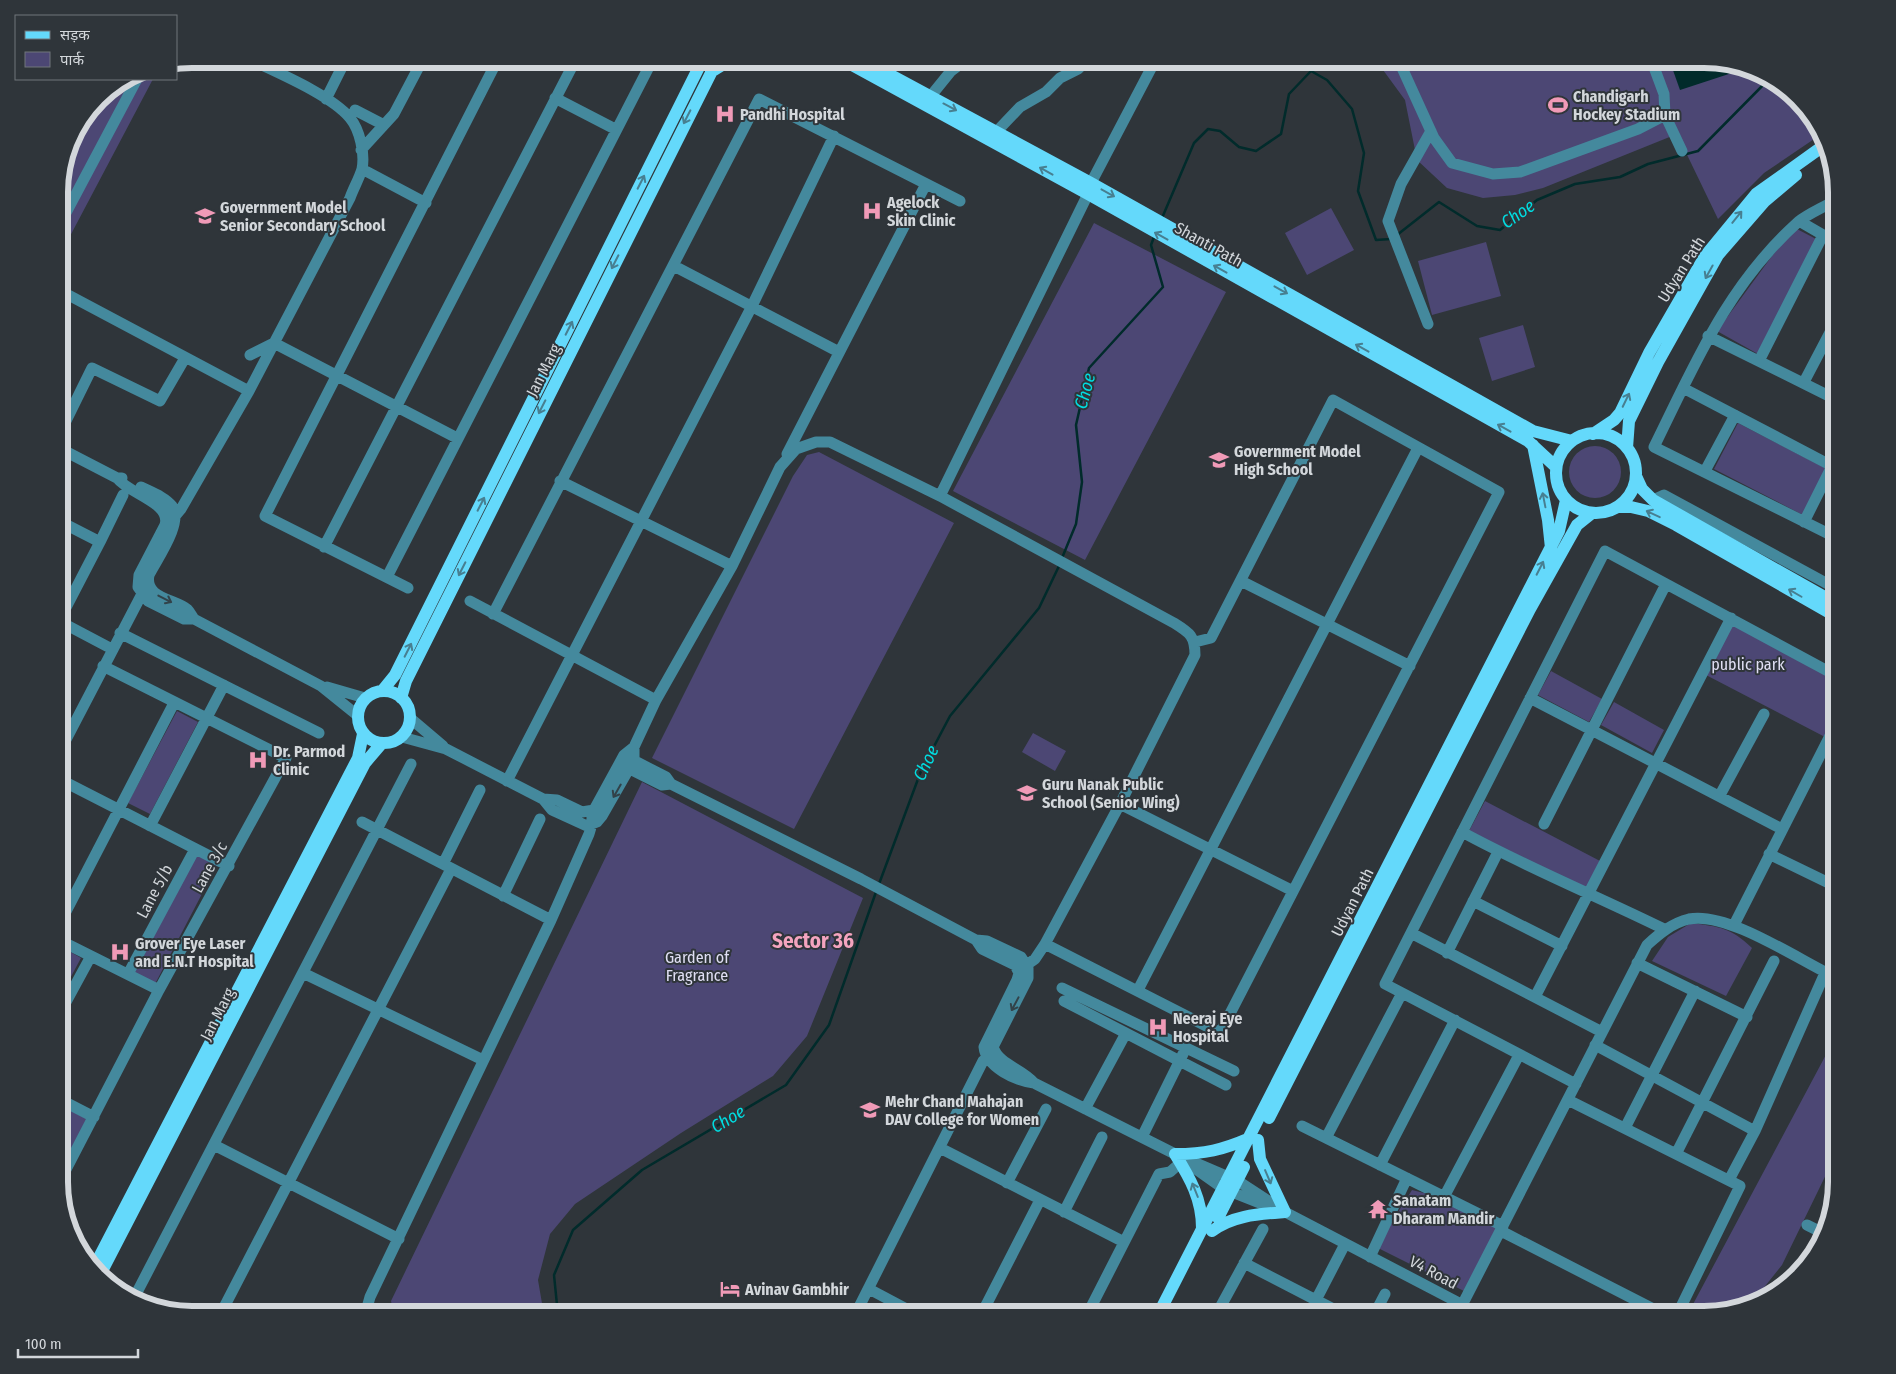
<svg xmlns="http://www.w3.org/2000/svg" width="1896" height="1374" font-family="'Fira Sans Condensed','Noto Sans Devanagari',sans-serif">
<rect width="100%" height="100%" fill="#2f353a"/>
<path fill="#4c4774" d="M 1375,59 L 1705,59 L 1747,66 L 1785,86 L 1823,133 L 1764,173 L 1718,219 L 1677,134 L 1543,188 L 1515,195 L 1483,198 L 1447,188 L 1417,160 L 1405,100 Z
M 126,79 L 153,79 L 59,257 C 59,200 55,143 97,98 C 105,90 117,85 126,79 Z
M 1331,208 L 1354,250 L 1307,275 L 1285,233 Z
M 1094,223 L 1226,292 L 1085,560 L 953,491 Z
M 1795,228 L 1818,240 L 1758,354 L 1717,331 L 1772,256 Z
M 1486,242 L 1501,296 L 1432,315 L 1418,261 Z
M 1523,325 L 1535,367 L 1492,381 L 1479,338 Z
M 1738,423 L 1827,469 L 1803,515 L 1714,469 Z
M1569 472a26 26 0 1 1 52 0a26 26 0 1 1-52 0Z
M 819,452 L 954,523 L 794,829 L 652,758 L 793,476 L 807,455 Z
M 1733,622 L 1837,680 L 1837,715 L 1825,737 L 1706,675 Z
M 1551,671 L 1602,699 L 1589,722 L 1538,695 Z
M 1614,702 L 1664,730 L 1652,753 L 1601,725 Z
M 177,711 L 198,722 L 150,814 L 128,803 Z
M 1033,733 L 1066,751 L 1055,771 L 1022,752 Z
M 642,782 L 863,898 L 807,1036 L 773,1076 L 681,1133 L 575,1204 L 550,1234 L 538,1280 L 544,1315 L 394,1315 L 391,1301 Z
M 1485,801 L 1602,862 L 1586,892 L 1469,831 Z
M 195,854 L 217,865 L 155,984 L 133,973 Z
M 1691,923 C 1720,927 1730,927 1752,948 L 1726,996 L 1652,961 L 1668,937 Z
M 60,946 L 81,958 L 59,999 L 59,949 Z
M 1837,1034 L 1837,1152 L 1782,1265 L 1750,1305 L 1705,1315 L 1691,1308 Z
M 66,1108 L 87,1119 L 59,1172 L 59,1122 Z
M 1412,1190 L 1424,1193 L 1497,1228 L 1464,1291 L 1376,1247 Z"/>
<path fill="#012b2b" d="M 1669,59 L 1705,59 L 1735,64 L 1738,71 L 1680,90 Z"/>
<g fill="none" stroke-linecap="round" stroke-linejoin="round">
<path stroke="#012b2b" stroke-width="2.5" d="M 1162,218 L 1194,143 L 1208,129 L 1220,131 L 1239,147 L 1256,151 L 1281,134 L 1289,94 L 1311,71 L 1327,80 L 1352,109 L 1364,153 L 1358,191 L 1376,240 L 1391,239
M 1397,235 L 1439,202 L 1477,226 L 1500,230 L 1537,200 L 1575,184 L 1620,177 L 1648,164 L 1698,151 L 1770,78
M 1062,558 L 1076,524 L 1082,482 L 1076,425 L 1089,368 L 1163,287 L 1151,245 L 1154,237
M 879,884 L 921,771 L 950,716 L 1039,608 L 1059,566
M 558,1315 L 554,1275 L 573,1230 L 642,1170 L 786,1085 L 829,1025 L 876,892"/>
<path stroke="#44899d" stroke-width="11" d="M 1398,59 L 1434,138 L 1452,163 L 1493,174 L 1520,172 L 1638,129 L 1665,115
M 1651,59 L 1664,94 L 1665,115 L 1682,151
M 934,92 L 951,71 L 967,59
M 555,98 L 615,129
M 326,99 L 346,59
M 355,110 L 384,125
M 1000,128 L 1020,107 L 1046,92 L 1060,78 L 1078,69 L 1088,59
M 361,150 L 394,114 L 423,59
M 362,169 L 426,203
M 1091,183 L 1156,59
M 1837,199 C 1825,207 1809,213 1798,222 C 1727,286 1695,364 1654,447 L 1837,538
M 1799,221 L 1837,243
M 59,226 L 137,79
M 674,266 L 839,352
M 59,290 L 249,391
M 1428,324 L 1388,221 L 1401,184 L 1431,131
M 1708,336 L 1837,400
M 250,355 L 274,343 L 457,438
M 1759,361 L 1823,235
M 1804,382 L 1837,319
M 1683,388 L 1832,466
M 59,435 L 92,368 L 160,401 L 185,358
M 59,448 L 117,478 L 122,478
M 787,454 L 926,184
M 1705,471 L 1735,415
M 117,478 C 129,494 172,503 165,525 L 139,575 L 138,587 L 148,601 L 184,619 L 194,619 L 321,686 L 357,715
M 560,481 L 732,566
M 141,487 C 151,492 165,497 172,506 C 184,522 157,559 149,575 C 144,598 174,599 187,609 C 190,612 192,616 194,619
M 940,496 L 1088,194
M 1653,500 L 1664,495 L 1837,589
M 167,518 L 176,515 L 181,509 L 249,391 L 350,198 C 353,189 359,179 362,169 C 365,154 360,130 350,118 C 331,95 276,72 249,59
M 59,521 L 100,542 L 59,621
M 1804,522 L 1837,456
M 100,542 L 123,495
M 324,547 L 576,59
M 387,577 L 653,59
M 1241,581 L 1410,666
M 408,588 L 265,516 L 498,59
M 470,601 L 656,700
M 493,614 L 759,99 L 960,201
M 59,621 L 112,649
M 120,633 L 319,733
M 327,687 L 365,698
M 1530,698 L 1782,829
M 410,718 L 443,746
M 402,737 L 446,749 L 543,799 L 552,810 L 587,826 L 597,822 L 602,816 L 634,760 L 634,747
M 59,753 L 145,588
M 629,758 L 666,777 L 671,784
M 620,764 L 662,785 L 671,784 L 861,879 L 976,940 L 982,949 L 1015,965 L 1019,973 L 1017,980 L 984,1047 C 986,1067 1016,1081 1034,1083 L 1175,1154 L 1238,1181 L 1285,1212 L 1463,1305
M 59,779 L 229,866
M 507,781 L 752,306 L 834,136
M 1720,795 L 1764,714
M 543,799 L 557,800 L 582,812 L 594,810 L 624,755 L 634,747 L 656,700 L 732,566 L 780,467 L 796,449 L 816,442 L 830,442 L 940,496 L 1174,623 C 1190,633 1195,636 1195,655 L 1120,804 L 1045,944 L 1035,959 L 1018,971
M 1120,804 L 1293,891
M 362,822 L 551,920
M 1544,824 L 1666,584
M 150,826 L 224,685
M 1462,832 C 1528,868 1597,896 1664,929
M 1769,854 L 1837,887
M 443,864 L 480,790
M 503,896 L 540,819
M 1473,901 L 1562,946
M 59,925 L 174,703
M 1734,925 L 1837,722
M 1411,933 L 1602,1032
M 59,940 L 159,990
M 976,940 L 987,941 L 1021,957 L 1028,968 L 1028,978 L 993,1047 C 999,1065 1023,1069 1034,1083
M 1045,944 L 1220,1033 L 1499,492 L 1333,400 L 1211,638 L 1195,642
M 1447,953 L 1498,852
M 1637,963 L 1747,1017
M 303,973 L 483,1060
M 128,974 L 195,849
M 1062,988 L 1234,1071
M 1138,990 L 1418,448
M 1535,997 L 1731,618
M 1064,1001 L 1226,1085
M 59,1015 L 91,956
M 1595,1045 L 1755,1131
M 1576,1084 L 1385,984 L 1605,551 L 1837,676
M 59,1099 L 94,1117
M 1568,1100 L 1740,1186 L 1677,1315
M 1085,1109 L 1126,1033
M 59,1114 L 65,1102
M 1302,1126 L 1503,1226
M 1625,1128 L 1695,991
M 1142,1137 L 1183,1054
M 1326,1138 L 1402,993
M 214,1145 L 399,1239
M 940,1148 L 1124,1242
M 1676,1154 L 1774,961
M 1380,1165 L 1455,1020
M 1193,1167 L 1224,1189 L 1267,1206
M 1729,1180 L 1755,1131 L 1825,973
M 59,1183 L 159,990 L 286,758 L 103,666
M 1007,1183 L 1046,1109
M 1444,1197 L 1519,1055
M 1064,1212 L 1102,1137
M 1807,1225 L 1825,1234
M 1501,1231 L 1665,1315
M 1370,1257 L 1407,1178
M 1244,1263 L 1345,1315
M 869,1289 L 918,1315
M 133,1300 L 411,764
M 1316,1300 L 1345,1244
M 220,1315 L 451,869
M 365,1315 L 370,1297 L 551,920 L 589,834 L 592,824 L 592,810
M 855,1315 L 983,1061 L 995,1051
M 981,1315 L 1040,1200
M 1087,1315 L 1159,1174 L 1170,1172 L 1180,1163
M 1216,1315 L 1263,1229
M 1374,1315 L 1385,1294
M 1457,1315 L 1647,945 C 1659,934 1672,923 1689,919 C 1728,911 1800,961 1837,978"/>
<path stroke="#64d9fb" stroke-width="12" d="M 841,59 L 1088,194 L 1528,441 L 1556,467
M 861,59 L 1091,183 L 1533,431 L 1572,441
M 711,72 L 732,59
M1556 473a40 40 0 1 1 80 0a40 40 0 1 1-80 0Z
M 1593,434 L 1614,420 L 1620,413 L 1649,353 L 1705,256 L 1756,194 L 1826,144
M 1533,445 L 1548,520 L 1551,548
M 1627,448 L 1629,421 L 1658,362 L 1718,255 L 1764,202 L 1796,175
M 1636,476 L 1642,489 L 1653,500 L 1837,604
M 1617,507 L 1631,507 L 1648,511 L 1676,525 L 1837,617
M358 717a26 26 0 1 1 52 0a26 26 0 1 1-52 0Z
M 382,691 L 395,675 L 703,59
M 401,698 L 406,681 L 718,59
M 1269,1118 L 1530,609 L 1577,525 L 1592,513
M 1175,1154 C 1190,1178 1202,1199 1202,1228
M 1175,1154 C 1205,1154 1222,1150 1250,1138
M 1218,1218 L 1244,1167
M 1212,1231 C 1233,1215 1260,1214 1285,1212 L 1260,1159 L 1258,1140
M 94,1267 L 358,758 L 363,734
M 100,1275 L 365,763 L 382,743
M 1158,1315 L 1559,531 L 1566,500"/>
</g>
<defs><path id="oneway-shaft" d="M-6 0H5M1.5-3L5.5 0L1.5 3" fill="none" stroke-width="1.6" stroke-linecap="round" stroke-linejoin="round" transform="scale(1.25)"/></defs>
<g stroke="#477f91">
<use href="#oneway-shaft" transform="translate(950 107) rotate(28)"/>
<use href="#oneway-shaft" transform="translate(687 117) rotate(117)"/>
<use href="#oneway-shaft" transform="translate(1046 171) rotate(-151)"/>
<use href="#oneway-shaft" transform="translate(641 182) rotate(-63)"/>
<use href="#oneway-shaft" transform="translate(1108 193) rotate(29)"/>
<use href="#oneway-shaft" transform="translate(1737 217) rotate(-51)"/>
<use href="#oneway-shaft" transform="translate(1161 236) rotate(-151)"/>
<use href="#oneway-shaft" transform="translate(615 262) rotate(117)"/>
<use href="#oneway-shaft" transform="translate(1220 269) rotate(-151)"/>
<use href="#oneway-shaft" transform="translate(1709 272) rotate(119)"/>
<use href="#oneway-shaft" transform="translate(1281 290) rotate(29)"/>
<use href="#oneway-shaft" transform="translate(569 328) rotate(-63)"/>
<use href="#oneway-shaft" transform="translate(1362 348) rotate(-151)"/>
<use href="#oneway-shaft" transform="translate(1626 400) rotate(-64)"/>
<use href="#oneway-shaft" transform="translate(542 407) rotate(117)"/>
<use href="#oneway-shaft" transform="translate(1504 428) rotate(-151)"/>
<use href="#oneway-shaft" transform="translate(1544 500) rotate(-101)"/>
<use href="#oneway-shaft" transform="translate(481 504) rotate(-63)"/>
<use href="#oneway-shaft" transform="translate(1653 514) rotate(-155)"/>
<use href="#oneway-shaft" transform="translate(1540 568) rotate(-63)"/>
<use href="#oneway-shaft" transform="translate(462 569) rotate(117)"/>
<use href="#oneway-shaft" transform="translate(1795 593) rotate(-150)"/>
<use href="#oneway-shaft" transform="translate(408 650) rotate(-63)"/>
<use href="#oneway-shaft" transform="translate(1268 1177) rotate(67)"/>
<use href="#oneway-shaft" transform="translate(1195 1190) rotate(-112)"/>
</g>
<g stroke="#324249">
<use href="#oneway-shaft" transform="translate(165 599) rotate(27)"/>
<use href="#oneway-shaft" transform="translate(617 791) rotate(120)"/>
<use href="#oneway-shaft" transform="translate(1015 1004) rotate(118)"/>
</g>
<defs>
<symbol id="stadium-bare" viewBox="-9 -9 18 18"><path d="M0-5a6.5 5 0 1 0 0 10a6.5 5 0 1 0 0-10ZM-3.5-1.8h7v3.6h-7Z" fill="#f09ab7" stroke="#2f353a" stroke-width="2.5" paint-order="stroke"/></symbol>
<symbol id="hospital-bare" viewBox="-9 -9 18 18"><path d="M-5-5h3v3.5h4V-5h3V5h-3V1.5h-4V5h-3Z" fill="#f09ab7" stroke="#2f353a" stroke-width="2.5" paint-order="stroke"/></symbol>
<symbol id="school-bare" viewBox="-9 -9 18 18"><path d="M0-5L7-2L0 1L-7-2ZM-4 1L0 2.5L4 1V4Q0 6-4 4Z" fill="#f09ab7" stroke="#2f353a" stroke-width="2.5" paint-order="stroke"/></symbol>
<symbol id="university-bare" viewBox="-9 -9 18 18"><path d="M0-5L7-2L0 1L-7-2ZM-4 1L0 2.5L4 1V4Q0 6-4 4Z" fill="#f09ab7" stroke="#2f353a" stroke-width="2.5" paint-order="stroke"/></symbol>
<symbol id="temple-bare" viewBox="-9 -9 18 18"><path d="M0-6L5-2H3V0L6.5 2.5H4V6H1.5V3h-3V6H-4V2.5H-6.5L-3 0V-2H-5Z" fill="#f09ab7" stroke="#2f353a" stroke-width="2.5" paint-order="stroke"/></symbol>
<symbol id="hotel-bare" viewBox="-9 -9 18 18"><path d="M-6-4.5h1.5V1H6V5H4.5V3h-9V5H-6ZM-4 0a1.8 1.8 0 1 1 3.6 0ZM.5 0V-2.5h3Q6-2.5 6 0Z" fill="#f09ab7" stroke="#2f353a" stroke-width="2.5" paint-order="stroke"/></symbol>
</defs>
<g fill-rule="evenodd">
<use href="#stadium-bare" x="1544" y="91" width="28" height="28"/>
<use href="#hospital-bare" x="711" y="100" width="28" height="28"/>
<use href="#hospital-bare" x="858" y="197" width="28" height="28"/>
<use href="#school-bare" x="191" y="202" width="28" height="28"/>
<use href="#school-bare" x="1205" y="446" width="28" height="28"/>
<use href="#hospital-bare" x="244" y="746" width="28" height="28"/>
<use href="#school-bare" x="1013" y="779" width="28" height="28"/>
<use href="#hospital-bare" x="106" y="938" width="28" height="28"/>
<use href="#hospital-bare" x="1144" y="1013" width="28" height="28"/>
<use href="#university-bare" x="856" y="1096" width="28" height="28"/>
<use href="#temple-bare" x="1364" y="1195" width="28" height="28"/>
<use href="#hotel-bare" x="716" y="1275" width="28" height="28"/>
</g>
<g text-anchor="middle" stroke-width="4" stroke-linejoin="round" paint-order="stroke">
<g font-size="16" font-weight="bold" fill="#d3d7db" stroke="#2f353a" text-anchor="start">
<text x="1573" y="102">Chandigarh<tspan x="1573" dy="18">Hockey Stadium</tspan></text>
<text x="740" y="120">Pandhi Hospital</text>
<text x="887" y="208">Agelock<tspan x="887" dy="18">Skin Clinic</tspan></text>
<text x="220" y="213">Government Model<tspan x="220" dy="18">Senior Secondary School</tspan></text>
<text x="1234" y="457">Government Model<tspan x="1234" dy="18">High School</tspan></text>
<text x="273" y="757">Dr. Parmod<tspan x="273" dy="18">Clinic</tspan></text>
<text x="1042" y="790">Guru Nanak Public<tspan x="1042" dy="18">School (Senior Wing)</tspan></text>
<text x="135" y="949">Grover Eye Laser<tspan x="135" dy="18">and E.N.T Hospital</tspan></text>
<text x="1173" y="1024">Neeraj Eye<tspan x="1173" dy="18">Hospital</tspan></text>
<text x="885" y="1107">Mehr Chand Mahajan<tspan x="885" dy="18">DAV College for Women</tspan></text>
<text x="1393" y="1206">Sanatam<tspan x="1393" dy="18">Dharam Mandir</tspan></text>
<text x="745" y="1295">Avinav Gambhir</text>
</g>
<g font-size="16" fill="#d3d7db" stroke="#2f353a">
<text transform="translate(1209 244) rotate(29)" y="6">Shanti Path</text>
<text transform="translate(1681 269) rotate(-58)" y="6">Udyan Path</text>
<text transform="translate(543 370) rotate(-63)" y="6">Jan Marg</text>
<text transform="translate(209 867) rotate(-61)" y="6">Lane 3/c</text>
<text transform="translate(154 891) rotate(-62)" y="6">Lane 5/b</text>
<text transform="translate(1352 902) rotate(-63)" y="6">Udyan Path</text>
<text transform="translate(217 1014) rotate(-63)" y="6">Jan Marg</text>
<text transform="translate(1434 1272) rotate(28)" y="6">V4 Road</text>
</g>
<g font-size="16" fill="#e0dff4" stroke="#2f353a">
<text x="1748" y="670">public park</text>
<text x="697" y="963">Garden of<tspan x="697" dy="18">Fragrance</tspan></text>
</g>
<g font-size="18" font-style="italic" fill="#00dde1" stroke="#2f353a">
<text transform="translate(1518 214) rotate(-35)" y="6">Choe</text>
<text transform="translate(1085 391) rotate(-75)" y="6">Choe</text>
<text transform="translate(926 763) rotate(-65)" y="6">Choe</text>
<text transform="translate(728 1119) rotate(-31)" y="6">Choe</text>
</g>
<g font-size="21" font-weight="bold" fill="#f4a4bf" stroke="#2f353a">
<text x="813" y="948">Sector 36</text>
</g>
</g>
<path d="M0 0H1896V1374H0ZM192 68H1704A124 124 0 0 1 1828 192V1182A124 124 0 0 1 1704 1306H192A124 124 0 0 1 68 1182V192A124 124 0 0 1 192 68Z" fill="#2f353a" fill-rule="evenodd"/>
<path fill="none" stroke="#d3d7db" stroke-width="6" d="M192 68H1704A124 124 0 0 1 1828 192V1182A124 124 0 0 1 1704 1306H192A124 124 0 0 1 68 1182V192A124 124 0 0 1 192 68Z"/>
<rect x="15" y="15" width="162" height="65" fill="#2f353a" stroke="#71767a"/>
<rect x="25" y="31" width="25" height="8" fill="#64d9fb" stroke="#71767a"/>
<text x="60" y="40" font-size="15" fill="#d3d7db">सड़क</text>
<rect x="25" y="52" width="25" height="15" fill="#4c4774" stroke="#71767a"/>
<text x="60" y="65" font-size="15" fill="#d3d7db">पार्क</text>
<path d="M18 1349v8h120v-8" fill="none" stroke="#d3d7db" stroke-width="2.5"/>
<text x="25" y="1349" font-size="15" fill="#d3d7db" stroke="#2f353a" stroke-width="4" paint-order="stroke">100 m</text>
</svg>
